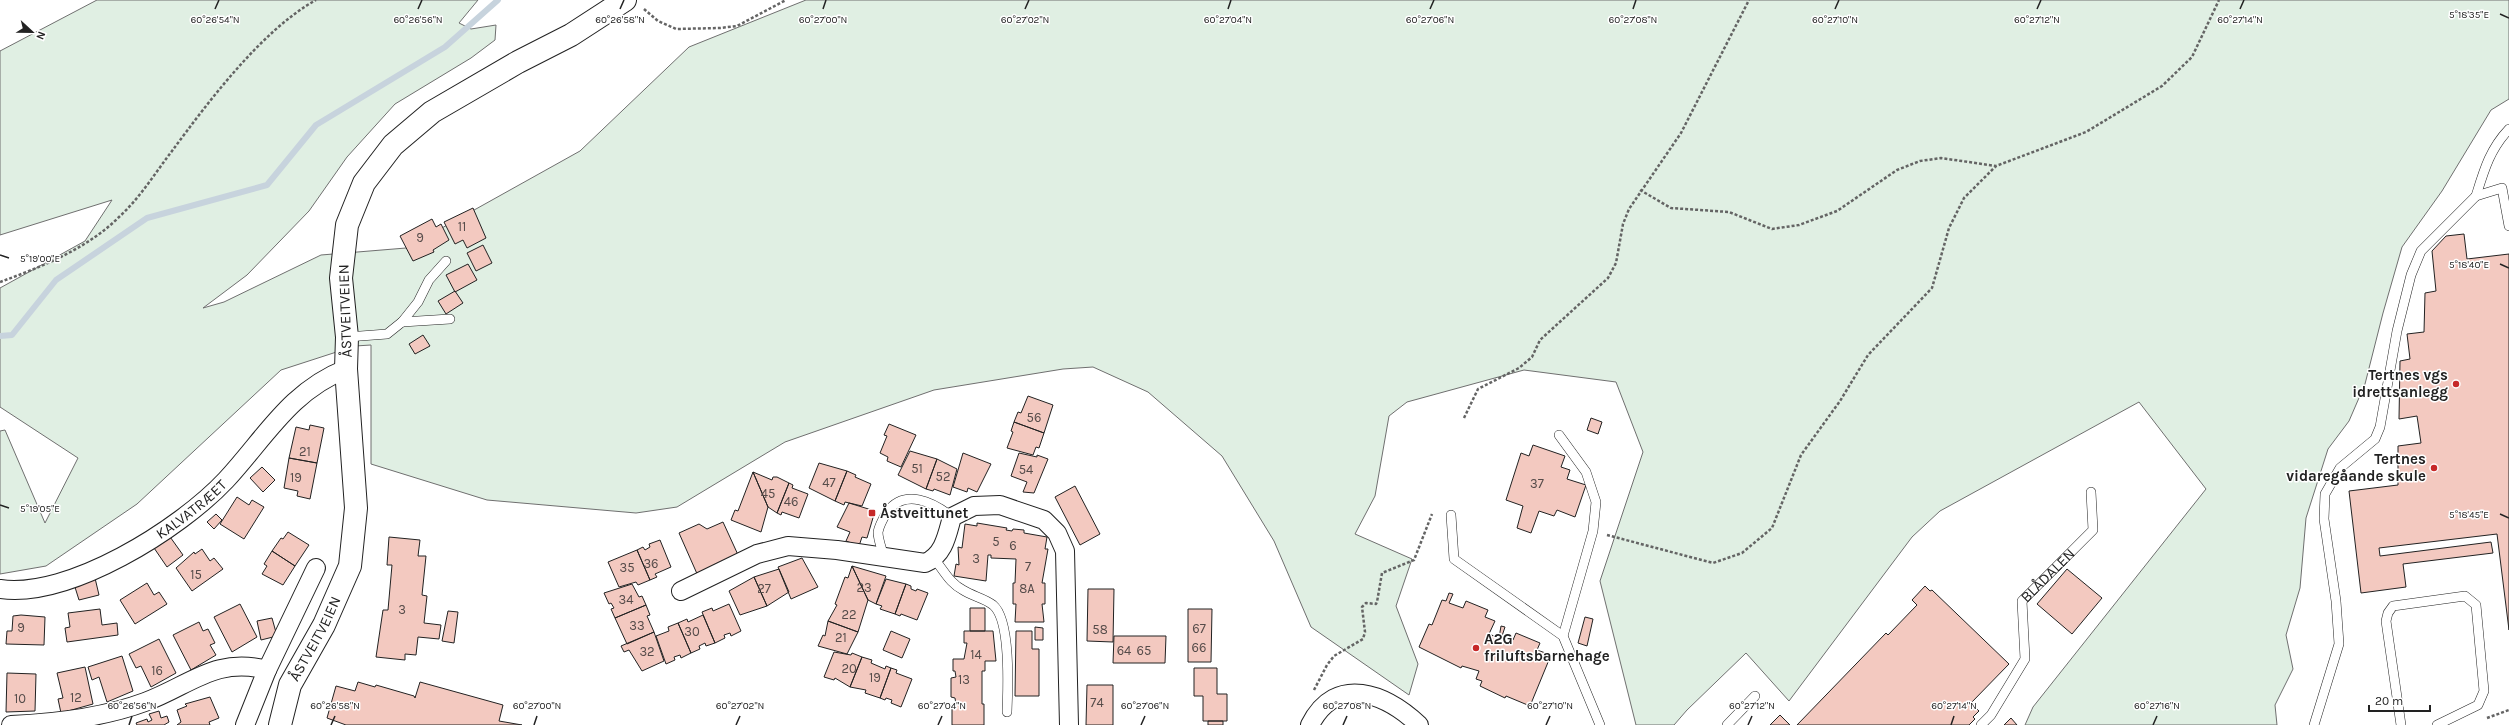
<svg xmlns="http://www.w3.org/2000/svg" width="2509" height="725" font-family="Karla,sans-serif">
<rect width="100%" height="100%" fill="#fff"/>
<path fill="#e0efe3" stroke="#6f6f6f" d="M 97,0 L 478,0 L 459,23 L 471,29 L 496,25 L 495,40 L 471,58 L 395,104 L 347,157 L 309,211 L 247,275 L 203,308 L 224,302 L 321,255 L 406,248 L 580,151 L 689,47 L 806,0 L 2509,0 L 2509,99 L 2491,110 L 2442,191 L 2402,247 L 2383,313 L 2365,384 L 2349,421 L 2328,449 L 2306,518 L 2300,588 L 2286,635 L 2293,669 L 2275,705 L 2277,725 L 2025,725 L 2033,707 L 2206,489 L 2139,402 L 1940,511 L 1912,537 L 1789,701 L 1746,653 L 1687,710 L 1674,725 L 1636,725 L 1600,581 L 1643,452 L 1616,382 L 1524,370 L 1407,402 L 1389,416 L 1375,496 L 1355,534 L 1412,559 L 1396,606 L 1418,664 L 1409,695 L 1311,627 L 1274,541 L 1222,456 L 1148,392 L 1093,367 L 1063,369 L 934,390 L 785,442 L 677,507 L 636,513 L 487,500 L 371,464 L 371,345 L 355,346 L 281,370 L 137,504 L 46,566 L 0,574 L 0,431 L 5,430 L 45,523 L 78,458 L 0,407 L 0,288 L 85,241 L 112,200 L 0,235 L 0,51 Z"/>
<g fill="none" stroke-linecap="round" stroke-linejoin="round">
<path stroke="#c7d3dd" stroke-width="6" d="M 0,336 L 12,335 L 56,280 L 147,218 L 267,185 L 316,125 L 445,47 L 498,0"/>
</g>
<path fill="#f3c9c0" stroke="#222" d="M 473,208 L 486,238 L 467,248 L 463,240 L 455,244 L 444,222 Z
M 432,219 L 436,227 L 441,224 L 449,240 L 433,250 L 434,252 L 413,261 L 400,236 Z
M 2464,234 L 2467,259 L 2509,254 L 2509,630 L 2497,534 L 2379,548 L 2380,556 L 2491,542 L 2493,553 L 2403,564 L 2406,587 L 2361,593 L 2349,491 L 2398,485 L 2398,446 L 2421,443 L 2417,416 L 2399,419 L 2400,361 L 2410,359 L 2407,334 L 2424,332 L 2425,293 L 2436,291 L 2432,251 L 2446,236 Z
M 483,245 L 492,263 L 476,271 L 467,253 Z
M 468,264 L 477,280 L 455,292 L 446,275 Z
M 455,291 L 463,303 L 446,314 L 438,301 Z
M 423,335 L 430,346 L 415,354 L 409,344 Z
M 1028,396 L 1053,405 L 1044,433 L 1014,422 L 1018,412 L 1021,413 Z
M 1591,418 L 1602,422 L 1598,434 L 1587,430 Z
M 1014,422 L 1044,433 L 1039,448 L 1036,447 L 1033,455 L 1007,448 L 1013,432 L 1011,431 Z
M 889,424 L 916,435 L 901,467 L 887,461 L 888,457 L 880,453 L 887,436 L 884,435 Z
M 310,425 L 324,428 L 317,463 L 289,458 L 296,427 L 309,430 Z
M 1533,445 L 1565,456 L 1561,467 L 1570,470 L 1567,479 L 1586,485 L 1575,517 L 1557,510 L 1554,516 L 1539,511 L 1531,533 L 1517,528 L 1523,506 L 1506,500 L 1521,453 L 1529,456 Z
M 910,451 L 937,459 L 926,489 L 898,475 Z
M 963,453 L 991,464 L 977,492 L 968,488 L 967,492 L 953,487 Z
M 1019,453 L 1037,457 L 1037,455 L 1048,459 L 1034,493 L 1023,492 L 1027,482 L 1011,476 Z
M 289,458 L 317,463 L 310,499 L 297,496 L 298,491 L 284,488 Z
M 937,459 L 957,469 L 950,495 L 934,489 L 933,491 L 926,489 Z
M 819,463 L 847,471 L 835,501 L 809,488 Z
M 262,467 L 275,480 L 263,492 L 250,478 Z
M 847,471 L 856,475 L 855,477 L 871,484 L 862,506 L 845,502 L 844,505 L 835,501 Z
M 753,472 L 768,507 L 761,532 L 731,520 L 735,510 L 738,511 Z
M 753,472 L 772,480 L 773,477 L 777,477 L 789,483 L 777,513 L 768,507 Z
M 789,483 L 793,485 L 792,488 L 808,494 L 799,518 L 782,512 L 781,515 L 777,513 Z
M 1075,486 L 1100,534 L 1080,545 L 1055,497 Z
M 237,497 L 249,505 L 252,500 L 264,507 L 244,539 L 220,524 Z
M 849,503 L 875,511 L 867,538 L 862,537 L 859,546 L 846,541 L 850,532 L 837,527 Z
M 216,514 L 222,520 L 214,529 L 207,522 Z
M 723,522 L 739,557 L 698,576 L 679,533 L 699,524 L 707,529 Z
M 977,523 L 1007,528 L 1006,530 L 1012,531 L 1013,529 L 1024,530 L 1024,533 L 1047,537 L 1045,549 L 1048,549 L 1042,583 L 1045,583 L 1045,604 L 1042,604 L 1044,622 L 1015,622 L 1016,604 L 1013,604 L 1013,583 L 1015,583 L 1016,559 L 991,558 L 991,555 L 988,555 L 986,581 L 954,576 L 956,564 L 959,565 L 958,547 L 962,548 L 965,524 L 977,526 Z
M 288,532 L 309,545 L 295,566 L 272,551 L 281,538 L 283,539 Z
M 168,534 L 183,555 L 167,567 L 152,545 Z
M 389,537 L 420,540 L 418,556 L 426,556 L 422,595 L 427,596 L 424,623 L 441,625 L 439,639 L 418,637 L 416,655 L 405,654 L 405,660 L 376,657 L 383,610 L 388,610 L 392,565 L 387,565 Z
M 660,540 L 671,567 L 655,574 L 657,577 L 650,580 L 637,550 L 643,547 L 645,550 L 650,547 L 649,544 Z
M 202,549 L 210,561 L 214,558 L 223,569 L 192,591 L 176,568 L 194,552 L 195,554 Z
M 637,550 L 650,580 L 638,585 L 636,582 L 619,587 L 608,562 Z
M 272,551 L 295,566 L 283,585 L 262,574 L 267,566 L 264,564 Z
M 802,558 L 818,587 L 791,599 L 778,567 Z
M 852,566 L 886,576 L 876,604 L 868,600 Z
M 852,566 L 868,600 L 858,632 L 828,621 L 837,605 L 835,604 L 845,577 L 848,578 Z
M 779,569 L 789,592 L 767,606 L 754,577 Z
M 2067,569 L 2102,598 L 2072,634 L 2037,604 Z
M 754,577 L 767,606 L 740,615 L 729,591 Z
M 95,578 L 99,595 L 79,600 L 74,584 Z
M 886,579 L 906,584 L 895,614 L 880,609 L 882,606 L 876,604 Z
M 147,583 L 154,595 L 159,592 L 167,604 L 135,624 L 120,600 Z
M 632,584 L 639,597 L 642,596 L 646,605 L 615,618 L 611,609 L 614,608 L 611,603 L 609,604 L 604,593 Z
M 906,584 L 911,586 L 911,589 L 916,591 L 917,589 L 928,593 L 917,620 L 901,614 L 900,616 L 895,614 Z
M 1925,586 L 1930,591 L 1932,590 L 2009,664 L 1971,703 L 1979,711 L 1973,717 L 1975,719 L 1969,725 L 1797,725 L 1886,633 L 1888,635 L 1917,605 L 1912,600 Z
M 1088,589 L 1114,589 L 1113,642 L 1087,641 Z
M 1449,593 L 1453,594 L 1449,603 L 1463,608 L 1466,601 L 1488,610 L 1485,617 L 1495,621 L 1489,634 L 1499,638 L 1501,626 L 1505,627 L 1502,636 L 1513,640 L 1516,633 L 1540,643 L 1537,650 L 1551,655 L 1530,706 L 1506,696 L 1505,698 L 1480,686 L 1482,681 L 1476,679 L 1479,671 L 1462,666 L 1461,668 L 1419,647 L 1429,624 L 1432,625 L 1442,600 L 1446,601 Z
M 240,604 L 257,637 L 232,652 L 214,617 Z
M 729,604 L 741,631 L 731,636 L 730,633 L 724,635 L 725,638 L 715,643 L 702,612 L 712,608 L 713,611 Z
M 646,605 L 650,615 L 647,616 L 654,632 L 627,644 L 615,618 Z
M 970,608 L 985,608 L 985,631 L 970,631 Z
M 100,609 L 102,625 L 117,623 L 118,635 L 67,642 L 65,628 L 70,627 L 68,613 Z
M 1188,609 L 1212,609 L 1211,662 L 1188,662 Z
M 448,611 L 458,612 L 454,643 L 442,641 Z
M 21,615 L 45,617 L 44,645 L 6,644 L 7,631 L 12,631 L 13,616 Z
M 703,615 L 715,643 L 706,646 L 705,643 L 699,646 L 700,649 L 691,653 L 678,623 L 687,619 L 688,622 Z
M 1585,617 L 1593,619 L 1587,646 L 1578,643 Z
M 272,618 L 277,636 L 261,640 L 257,621 Z
M 828,621 L 858,632 L 847,654 L 818,646 L 823,635 L 825,636 Z
M 199,622 L 203,631 L 208,629 L 215,643 L 210,645 L 216,655 L 191,670 L 173,635 Z
M 678,623 L 691,653 L 681,658 L 680,655 L 674,657 L 675,660 L 666,664 L 656,636 L 669,631 L 668,627 Z
M 1035,627 L 1043,628 L 1043,640 L 1035,640 Z
M 891,631 L 910,639 L 902,658 L 883,650 Z
M 964,631 L 993,631 L 996,661 L 985,661 L 985,671 L 982,671 L 982,704 L 984,704 L 984,725 L 952,725 L 952,704 L 956,704 L 955,698 L 951,697 L 951,678 L 956,677 L 955,671 L 953,671 L 953,659 L 964,659 L 967,643 L 964,643 Z
M 1016,631 L 1032,631 L 1032,649 L 1039,649 L 1039,696 L 1015,696 Z
M 654,632 L 664,661 L 642,671 L 629,650 L 624,652 L 621,646 Z
M 1114,636 L 1166,636 L 1165,663 L 1113,663 Z
M 159,639 L 176,673 L 151,687 L 141,666 L 136,668 L 129,654 Z
M 834,652 L 851,655 L 852,653 L 862,657 L 850,687 L 835,678 L 834,680 L 824,677 Z
M 122,656 L 133,691 L 107,702 L 99,677 L 92,680 L 88,667 Z
M 862,657 L 872,660 L 871,663 L 885,669 L 886,666 L 891,668 L 880,698 L 865,693 L 866,690 L 850,687 Z
M 85,667 L 93,704 L 61,713 L 58,699 L 63,698 L 57,673 Z
M 891,668 L 897,670 L 896,673 L 912,679 L 901,707 L 891,703 L 892,700 L 886,698 L 885,700 L 880,698 Z
M 1194,668 L 1217,668 L 1217,694 L 1227,694 L 1227,721 L 1203,721 L 1203,696 L 1194,696 Z
M 7,673 L 36,674 L 35,711 L 6,712 Z
M 358,682 L 375,687 L 376,685 L 414,696 L 415,698 L 420,682 L 503,705 L 499,721 L 522,725 L 346,725 L 327,718 L 336,686 L 355,691 Z
M 1087,685 L 1113,685 L 1113,725 L 1086,725 Z
M 210,697 L 219,718 L 209,722 L 210,725 L 177,725 L 181,722 L 177,710 L 187,706 L 185,704 Z
M 159,711 L 161,718 L 167,716 L 169,722 L 164,725 L 137,725 L 136,723 L 147,719 L 148,722 L 152,720 L 149,714 Z
M 1780,715 L 1790,725 L 1770,725 Z
M 2011,718 L 2017,725 L 2004,725 Z
M 1208,721 L 1223,721 L 1223,725 L 1208,725 Z"/>
<g fill="none" stroke-linecap="round" stroke-linejoin="round">
<defs>
<g id="service">
<path d="M 2476,196 C 2484,170 2490,149 2509,129"/>
<path d="M 402,322 L 450,319"/>
<path d="M 347,337 L 387,334 L 402,322 L 418,302 L 429,280 L 446,261"/>
<path d="M 1559,435 L 1586,472 L 1596,502 L 1593,531 L 1563,636"/>
<path d="M 1451,515 L 1454,559 L 1563,636 L 1600,725"/>
<path d="M 884,557 C 882,549 878,540 878,532 C 879,527 884,517 887,512 C 905,488 933,502 952,517"/>
<path d="M 934,559 C 944,570 949,583 963,590 C 972,596 984,598 993,605 C 1011,620 1008,688 1007,712"/>
<path d="M 1727,725 L 1755,696"/>
<path id="s1" d="M 1981,725 L 1991,715 L 2025,659 L 2022,601 L 2093,530 L 2091,492"/>
<path d="M 2314,725 L 2339,644 L 2336,601 L 2324,519 L 2325,494 L 2340,468 L 2375,439 L 2380,427 L 2397,331 L 2411,275 L 2421,251 L 2476,196 L 2502,188 L 2509,226"/>
<path d="M 2401,725 L 2386,621 L 2388,613 L 2393,606 L 2465,596 L 2476,605 L 2484,691 L 2478,705 L 2437,725"/>
</g>
<g id="minor">
<path id="s2" d="M 0,589 C 69,599 180,529 226,480 C 265,438 290,391 346,369"/>
<path d="M 681,591 L 757,554 L 788,546 L 837,550 L 925,563 C 944,555 947,535 952,517 L 974,506 L 1000,505 L 1044,520 L 1057,533 L 1065,551 L 1069,725"/>
<path d="M 267,670 L 316,568"/>
<path d="M 11,725 C 56,723 102,718 145,702 C 189,686 216,656 267,670 L 245,725"/>
<path d="M 1310,725 C 1336,673 1386,694 1419,725"/>
</g>
<g id="tertiary">
<path id="s3" d="M 280,725 L 290,685 L 324,625 L 350,566 L 356,508 L 346,369 L 347,337 L 341,278 L 347,225 L 364,183 L 393,145 L 432,112 L 518,62 L 571,35 L 625,0"/>
</g>
</defs>
<use href="#service" stroke="#222" stroke-width="10"/>
<use href="#minor" stroke="#222" stroke-width="20"/>
<use href="#tertiary" stroke="#222" stroke-width="24"/>
<path stroke="#646464" stroke-width="2.5" stroke-dasharray="3 2" stroke-linecap="butt" d="M 644,9 L 658,21 L 676,29 L 720,28 L 737,26 L 786,0
M 1640,190 L 1671,208 L 1729,212 L 1772,229 L 1799,225 L 1837,211 L 1897,170 L 1920,161 L 1941,158 L 1996,166
M 0,282 C 41,267 87,249 119,217 C 140,198 155,173 172,151 C 209,101 262,30 316,0
M 1464,418 L 1478,389 L 1519,368 L 1532,357 L 1540,340 L 1608,278 L 1616,263 L 1623,224 L 1629,209 L 1681,133 L 1749,0
M 1607,535 L 1713,563 L 1742,553 L 1772,528 L 1801,455 L 1840,401 L 1868,355 L 1932,288 L 1949,228 L 1964,198 L 1996,166 L 2086,132 L 2162,86 L 2192,57 L 2219,0
M 1314,690 L 1327,665 L 1334,656 L 1363,639 L 1365,632 L 1362,607 L 1366,603 L 1376,604 L 1377,602 L 1382,573 L 1414,560 L 1432,514
M 2487,718 L 2509,710"/>
<use href="#service" stroke="#fff" stroke-width="9"/>
<use href="#minor" stroke="#fff" stroke-width="18"/>
<use href="#tertiary" stroke="#fff" stroke-width="22"/>
</g>
<path fill="none" stroke="#222" stroke-width="1.5" d="M 215,9 L 219,0M 418,9 L 422,0M 620,9 L 624,0M 823,9 L 826,0M 1025,9 L 1029,0M 1228,9 L 1231,0M 1430,9 L 1434,0M 1633,9 L 1636,0M 1835,9 L 1839,0M 2037,9 L 2041,0M 2240,9 L 2244,0M 2500,14 L 2509,18M 0,255 L 9,258M 2500,264 L 2509,268M 0,505 L 9,508M 2500,514 L 2509,518M 129,725 L 132,716M 331,725 L 335,716M 534,725 L 537,716M 736,725 L 740,716M 938,725 L 942,716M 1141,725 L 1145,716M 1343,725 L 1347,716M 1546,725 L 1550,716M 1748,725 L 1752,716M 1951,725 L 1954,716M 2153,725 L 2157,716"/>
<g fill="#c62828" stroke="#fff" stroke-width="1.5">
<circle cx="2456" cy="384" r="4"/>
<circle cx="2434" cy="468" r="4"/>
<rect x="868" y="509" width="8" height="8" rx="2"/>
<circle cx="1476" cy="648" r="4"/>
</g>
<g text-anchor="middle" stroke-width="3" stroke-linejoin="round" paint-order="stroke">
<g font-size="13" fill="#564c4a">
<text x="462" y="231">11</text>
<text x="420" y="242">9</text>
<text x="1034" y="422">56</text>
<text x="305" y="456">21</text>
<text x="917" y="473">51</text>
<text x="1026" y="474">54</text>
<text x="943" y="481">52</text>
<text x="296" y="482">19</text>
<text x="829" y="487">47</text>
<text x="1537" y="488">37</text>
<text x="768" y="498">45</text>
<text x="791" y="506">46</text>
<text x="996" y="546">5</text>
<text x="1013" y="550">6</text>
<text x="976" y="563">3</text>
<text x="651" y="568">36</text>
<text x="1028" y="571">7</text>
<text x="627" y="572">35</text>
<text x="196" y="579">15</text>
<text x="864" y="592">23</text>
<text x="764" y="593">27</text>
<text x="1027" y="593">8A</text>
<text x="626" y="604">34</text>
<text x="402" y="614">3</text>
<text x="849" y="619">22</text>
<text x="637" y="630">33</text>
<text x="21" y="632">9</text>
<text x="1199" y="633">67</text>
<text x="1100" y="634">58</text>
<text x="692" y="636">30</text>
<text x="841" y="642">21</text>
<text x="1199" y="652">66</text>
<text x="1124" y="655">64</text>
<text x="1144" y="655">65</text>
<text x="647" y="656">32</text>
<text x="976" y="659">14</text>
<text x="849" y="673">20</text>
<text x="157" y="675">16</text>
<text x="875" y="682">19</text>
<text x="964" y="684">13</text>
<text x="76" y="702">12</text>
<text x="20" y="703">10</text>
<text x="1097" y="707">74</text>
</g>
<g font-size="15" fill="#222" stroke="#fff">
<text transform="translate(345 311) rotate(-92)" y="5">ÅSTVEITVEIEN</text>
<text dy="5" stroke="none"><textPath href="#s2" startOffset="212">KALVATRÆET</textPath></text>
<text dy="5" stroke="none"><textPath href="#s1" startOffset="174">BLÅDALEN</textPath></text>
<text dy="5" stroke="none"><textPath href="#s3" startOffset="94">ÅSTVEITVEIEN</textPath></text>
</g>
<g font-size="15" font-weight="bold" fill="#222" stroke="#fff" text-anchor="end">
<text x="2448" y="380">Tertnes vgs<tspan x="2448" dy="17">idrettsanlegg</tspan></text>
<text x="2426" y="464">Tertnes<tspan x="2426" dy="17">vidaregåande skule</tspan></text>
<text x="880" y="518" text-anchor="start">Åstveittunet</text>
<text x="1484" y="644" text-anchor="start">A2G<tspan x="1484" dy="17">friluftsbarnehage</tspan></text>
</g>
</g>
<g font-size="10" text-anchor="middle" fill="#222" stroke="#fff" stroke-width="3" stroke-linejoin="round" paint-order="stroke">
<text x="2469" y="18">5°18'35"E</text>
<text x="215" y="23">60°26'54"N</text>
<text x="418" y="23">60°26'56"N</text>
<text x="620" y="23">60°26'58"N</text>
<text x="823" y="23">60°27'00"N</text>
<text x="1025" y="23">60°27'02"N</text>
<text x="1430" y="23">60°27'06"N</text>
<text x="1633" y="23">60°27'08"N</text>
<text x="1835" y="23">60°27'10"N</text>
<text x="2037" y="23">60°27'12"N</text>
<text x="2240" y="23">60°27'14"N</text>
<text x="1228" y="23">60°27'04"N</text>
<text x="40" y="262">5°19'00"E</text>
<text x="2469" y="268">5°18'40"E</text>
<text x="40" y="512">5°19'05"E</text>
<text x="2469" y="518">5°18'45"E</text>
<text x="132" y="709">60°26'56"N</text>
<text x="335" y="709">60°26'58"N</text>
<text x="537" y="709">60°27'00"N</text>
<text x="740" y="709">60°27'02"N</text>
<text x="942" y="709">60°27'04"N</text>
<text x="1145" y="709">60°27'06"N</text>
<text x="1347" y="709">60°27'08"N</text>
<text x="1550" y="709">60°27'10"N</text>
<text x="1752" y="709">60°27'12"N</text>
<text x="1954" y="709">60°27'14"N</text>
<text x="2157" y="709">60°27'16"N</text>
</g>
<g transform="translate(32 32) rotate(112)" stroke="#ffffff" stroke-width="3" paint-order="stroke">
<path d="M0-3L7 15L0 10L-7 15Z" fill="#222222"/>
<text y="-6" font-size="11" font-weight="bold" text-anchor="middle" fill="#222222">N</text>
</g>
<path d="M2369 705v6h61v-6" fill="none" stroke="#222222" stroke-width="2"/>
<text x="2375" y="705" font-size="12" fill="#222222" stroke="#ffffff" stroke-width="3" paint-order="stroke">20 m</text>
</svg>
